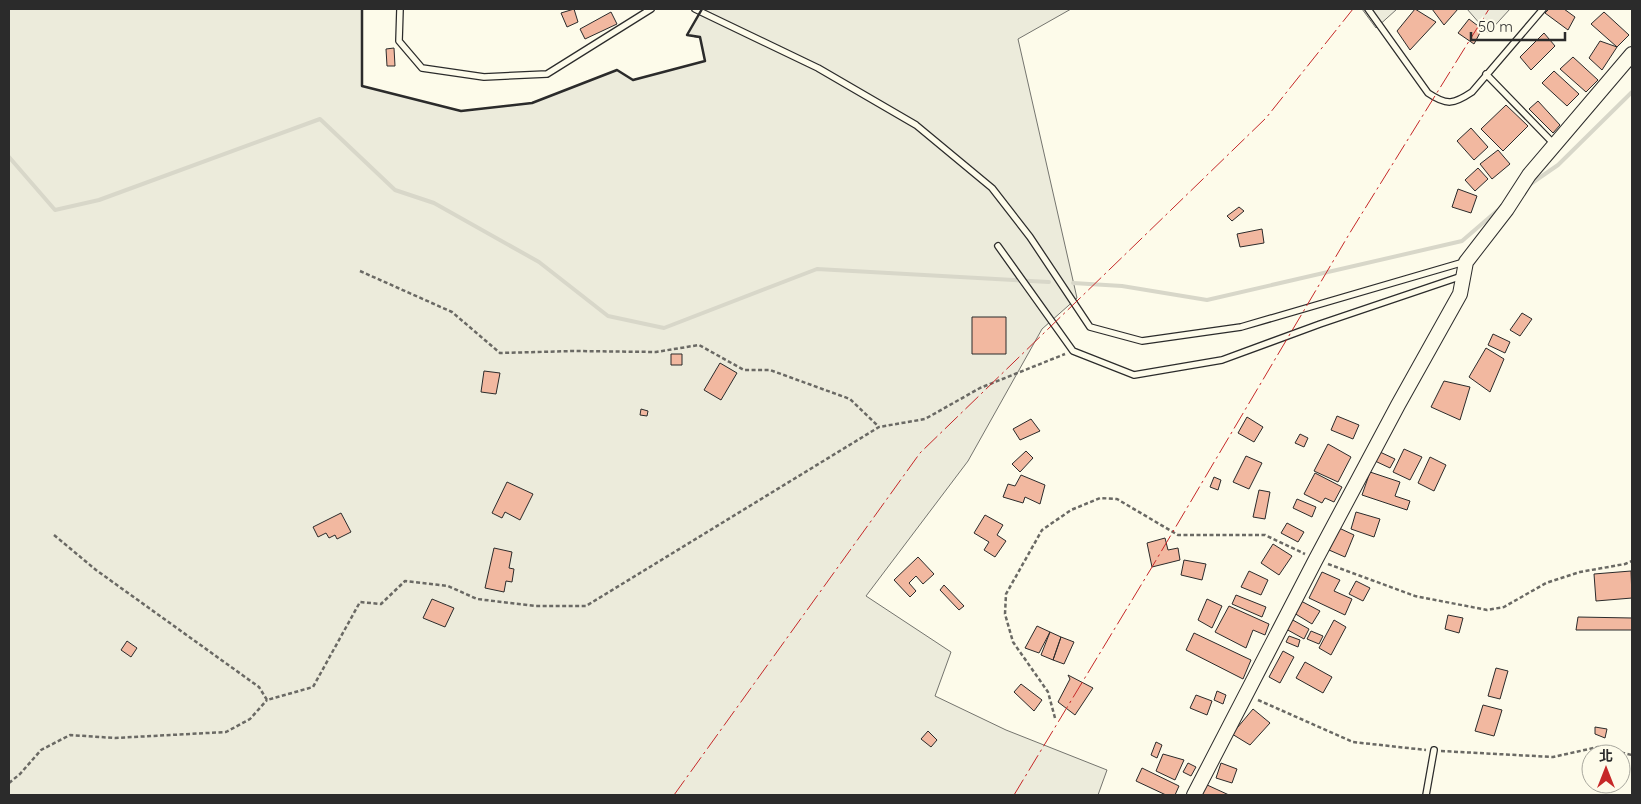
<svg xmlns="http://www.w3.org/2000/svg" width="1641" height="804" font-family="Quicksand,'Noto Sans TC',sans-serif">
<rect width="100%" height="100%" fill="#fdfbea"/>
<path fill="#ecebdb" stroke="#74746e" d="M 9,9 L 362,9 L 362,86 L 461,111 L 532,103 L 617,70 L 633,80 L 705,61 L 700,38 L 687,35 L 702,9 L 1071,9 L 1018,39 L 1077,298 L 1042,329 L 968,461 L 866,596 L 951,652 L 935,696 L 1006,730 L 1107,770 L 1098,795 L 9,795 Z
M 1362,9 L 1397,9 L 1376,28 Z
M 1467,9 L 1510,9 L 1488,33 Z"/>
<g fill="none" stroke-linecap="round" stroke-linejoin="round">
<path stroke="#d8d7c9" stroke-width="4" d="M 9,157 L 55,210 L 99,200 L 320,119 L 395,190 L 434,203 L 539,262 L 608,316 L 664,328 L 817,269 L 1049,282
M 1529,185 L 1558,165 L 1632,92
M 1073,283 L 1122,286 L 1207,300 L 1462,241 L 1498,210"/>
</g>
<path fill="#f2b8a0" stroke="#2b2b2b" d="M 574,9 L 578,22 L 567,27 L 561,13 Z
M 1415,9 L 1436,22 L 1410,50 L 1397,31 Z
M 1432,9 L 1458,9 L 1444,25 Z
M 1549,9 L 1564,9 L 1575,17 L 1568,30 L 1545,13 Z
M 611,12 L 617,24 L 585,39 L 580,29 Z
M 1604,12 L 1629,35 L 1617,47 L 1591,24 Z
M 1469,19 L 1482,29 L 1474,44 L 1458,33 Z
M 1544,33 L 1555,46 L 1531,70 L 1520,57 Z
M 1600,41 L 1617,47 L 1602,70 L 1589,58 Z
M 394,48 L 395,66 L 387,66 L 386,49 Z
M 1573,57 L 1598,80 L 1586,92 L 1560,69 Z
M 1554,71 L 1579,94 L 1567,106 L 1542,83 Z
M 1538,101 L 1560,125 L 1553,133 L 1529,109 Z
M 1506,105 L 1528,126 L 1503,151 L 1481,129 Z
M 1471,128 L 1488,147 L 1474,160 L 1457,141 Z
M 1498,150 L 1510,164 L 1492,179 L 1480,164 Z
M 1478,168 L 1488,179 L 1475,191 L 1465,180 Z
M 1458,189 L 1477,196 L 1471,213 L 1452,207 Z
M 1239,207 L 1244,211 L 1232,221 L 1227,216 Z
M 1262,229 L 1264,243 L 1240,247 L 1237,234 Z
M 1522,313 L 1532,319 L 1520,336 L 1510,330 Z
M 972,317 L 1006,317 L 1006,354 L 972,354 Z
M 1493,334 L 1510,342 L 1505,353 L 1488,345 Z
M 1486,348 L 1504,359 L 1490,392 L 1469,377 Z
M 671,354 L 682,354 L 682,365 L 671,365 Z
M 720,363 L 737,373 L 721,400 L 704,390 Z
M 484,371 L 500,373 L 496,394 L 481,392 Z
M 1444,381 L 1470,387 L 1460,420 L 1431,407 Z
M 641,409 L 648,411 L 647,416 L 640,415 Z
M 1337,416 L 1359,425 L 1353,439 L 1331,430 Z
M 1247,417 L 1263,427 L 1254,442 L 1238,433 Z
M 1031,419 L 1040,431 L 1020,440 L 1013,429 Z
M 1300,434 L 1308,438 L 1304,447 L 1295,443 Z
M 1328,444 L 1351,457 L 1338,482 L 1314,471 Z
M 1404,449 L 1422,457 L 1410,480 L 1393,472 Z
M 1026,451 L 1033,458 L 1020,472 L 1012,464 Z
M 1380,452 L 1395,459 L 1390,468 L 1375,461 Z
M 1246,456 L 1262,463 L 1249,489 L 1233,482 Z
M 1430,457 L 1446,465 L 1434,491 L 1418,483 Z
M 1370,472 L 1400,482 L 1395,496 L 1410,501 L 1407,510 L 1362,495 Z
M 1315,473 L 1342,487 L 1334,502 L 1325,498 L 1322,503 L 1304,494 Z
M 1021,475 L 1045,485 L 1040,504 L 1025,497 L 1023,503 L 1003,497 L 1008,484 L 1015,486 Z
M 1214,477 L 1221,480 L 1218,490 L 1210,487 Z
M 507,482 L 533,494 L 520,520 L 505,512 L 502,518 L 492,513 Z
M 1259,490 L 1270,492 L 1265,519 L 1253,517 Z
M 1297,499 L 1316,507 L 1312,517 L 1293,508 Z
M 1356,512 L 1380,519 L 1374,537 L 1351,529 Z
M 341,513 L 351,532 L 337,539 L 335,535 L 329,538 L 326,533 L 318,537 L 313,527 Z
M 985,515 L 1003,525 L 997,535 L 1006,541 L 995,557 L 984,550 L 989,542 L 974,533 Z
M 1287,523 L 1304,532 L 1298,542 L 1281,533 Z
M 1339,528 L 1354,535 L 1345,557 L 1329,550 Z
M 1165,538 L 1168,550 L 1178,548 L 1180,560 L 1152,567 L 1147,543 Z
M 1273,544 L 1292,556 L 1279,575 L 1261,563 Z
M 494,548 L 512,552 L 509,568 L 514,569 L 512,582 L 506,581 L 504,592 L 485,588 Z
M 918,557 L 934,574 L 923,584 L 916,576 L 909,583 L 916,591 L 910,597 L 894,580 Z
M 1184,560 L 1206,564 L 1202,580 L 1181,575 Z
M 1249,571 L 1268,580 L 1261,595 L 1241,587 Z
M 1631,571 L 1632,598 L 1596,601 L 1594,574 Z
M 1322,572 L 1340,580 L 1334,591 L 1352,599 L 1345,615 L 1309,598 Z
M 1356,581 L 1370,588 L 1363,601 L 1349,594 Z
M 944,585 L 964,606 L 959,610 L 940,590 Z
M 1236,595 L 1266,607 L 1262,617 L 1232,604 Z
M 432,599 L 454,608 L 445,627 L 423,618 Z
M 1207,599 L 1222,606 L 1212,628 L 1198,620 Z
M 1301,601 L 1320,611 L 1312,624 L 1294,613 Z
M 1229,606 L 1269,624 L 1265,635 L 1253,630 L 1246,648 L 1215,632 Z
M 1448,615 L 1463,618 L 1459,633 L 1445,629 Z
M 1578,617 L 1632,618 L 1632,630 L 1576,630 Z
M 1291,619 L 1309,629 L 1304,639 L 1286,629 Z
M 1334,620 L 1346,627 L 1331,655 L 1319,648 Z
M 1037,626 L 1050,632 L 1039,653 L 1025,648 Z
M 1311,631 L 1323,636 L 1319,644 L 1307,639 Z
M 1050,632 L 1061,637 L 1053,660 L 1041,655 Z
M 1194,633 L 1251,660 L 1243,679 L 1186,650 Z
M 1289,636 L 1300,640 L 1298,647 L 1286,642 Z
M 1061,637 L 1074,642 L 1064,664 L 1053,660 Z
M 127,641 L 137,648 L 131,657 L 121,650 Z
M 1283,651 L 1294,657 L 1280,683 L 1269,677 Z
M 1305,662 L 1332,677 L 1323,693 L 1296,678 Z
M 1496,668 L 1508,671 L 1500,699 L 1488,696 Z
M 1068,675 L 1093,688 L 1075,715 L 1058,702 L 1070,679 Z
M 1021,684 L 1042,700 L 1034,711 L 1014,692 Z
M 1217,691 L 1226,695 L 1223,704 L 1214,700 Z
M 1196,695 L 1212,701 L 1207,715 L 1190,708 Z
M 1483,705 L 1502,710 L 1494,736 L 1475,731 Z
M 1253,709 L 1270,723 L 1250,745 L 1232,734 Z
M 1595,727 L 1607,729 L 1605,738 L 1595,734 Z
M 928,731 L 937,740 L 931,747 L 921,739 Z
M 1156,742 L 1162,745 L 1157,758 L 1151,755 Z
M 1163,754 L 1184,760 L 1175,780 L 1156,771 Z
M 1188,763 L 1196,767 L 1191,776 L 1183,772 Z
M 1221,763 L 1237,769 L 1232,783 L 1216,778 Z
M 1142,768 L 1179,786 L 1175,795 L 1166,795 L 1136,781 Z
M 1205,784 L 1229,795 L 1199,795 Z"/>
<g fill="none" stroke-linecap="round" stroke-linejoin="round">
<defs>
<path id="service" d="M 400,9 L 399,41 L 422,68 L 484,77 L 547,74 L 651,9
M 695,9 L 818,68 L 916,125 L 992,188 L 1030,237 L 1090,327 L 1142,341 L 1241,327 L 1464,262
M 1368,9 L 1428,93 C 1447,106 1454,104 1472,92 L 1543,9
M 1486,74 L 1554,144
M 998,246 L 1073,351 L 1134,375 L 1222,360 L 1320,324 L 1462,276
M 1426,795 L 1434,750"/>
<path id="tertiary" d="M 1194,795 L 1316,559 L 1398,405 L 1460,294 L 1466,262 L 1507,209 L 1529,175 L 1632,54"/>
</defs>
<use href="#service" stroke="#2b2b2b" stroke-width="8"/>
<use href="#tertiary" stroke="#2b2b2b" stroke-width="16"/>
<path stroke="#6a6964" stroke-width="2.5" stroke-dasharray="4 2.5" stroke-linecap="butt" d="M 360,271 L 452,312 L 500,353 L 574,351 L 656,352 L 699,345 L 744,370 L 770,370 L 850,399 L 879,427
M 54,535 L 96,570 L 259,687 L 267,700 L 313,687 L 360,602 L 381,604 L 405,581 L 448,586 L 477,599 L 536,606 L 586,606 L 879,427 L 925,419 L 980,388 L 1065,354
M 1328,564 L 1415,596 L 1487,610 L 1504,607 L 1546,583 L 1580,572 L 1625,564 L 1632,561
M 1258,700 L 1353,742 L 1426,750
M 1055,718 L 1048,692 L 1013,642 L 1005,614 L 1006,594 L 1042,530 L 1071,510 L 1100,498 L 1117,499 L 1178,535 L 1265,535 L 1305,554
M 1441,751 L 1553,757 L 1598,747 L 1632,755
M 9,783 L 20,774 L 41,750 L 70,735 L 115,738 L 226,732 L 250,719 L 267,700"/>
<use href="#service" stroke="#fdfbea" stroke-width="5.5"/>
<use href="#tertiary" stroke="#fdfbea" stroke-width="14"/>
<path stroke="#2b2b2b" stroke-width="2.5" d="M 362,9 L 362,86 L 461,111 L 532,103 L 617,70 L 633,80 L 705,61 L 700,37 L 687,35 L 702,9"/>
<path stroke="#c62828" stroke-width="1" stroke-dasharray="18 4 2.5 4" stroke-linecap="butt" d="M 674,795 L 920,453 L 1266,118 L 1353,9
M 1014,795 L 1152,567 L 1351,231 L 1489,9"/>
</g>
<rect width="1641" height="804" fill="none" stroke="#2b2b2b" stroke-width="20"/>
<g transform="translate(1606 769)"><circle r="24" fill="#fdfbea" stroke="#a9a89e"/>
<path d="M0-4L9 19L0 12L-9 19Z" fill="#c62828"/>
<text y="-8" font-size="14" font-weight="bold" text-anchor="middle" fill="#2b2b2b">北</text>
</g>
<path d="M1471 32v8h94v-8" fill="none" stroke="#2b2b2b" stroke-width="2.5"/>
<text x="1478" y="32" font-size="15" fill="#2b2b2b" stroke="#fdfbea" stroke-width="4" paint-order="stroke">50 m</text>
</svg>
